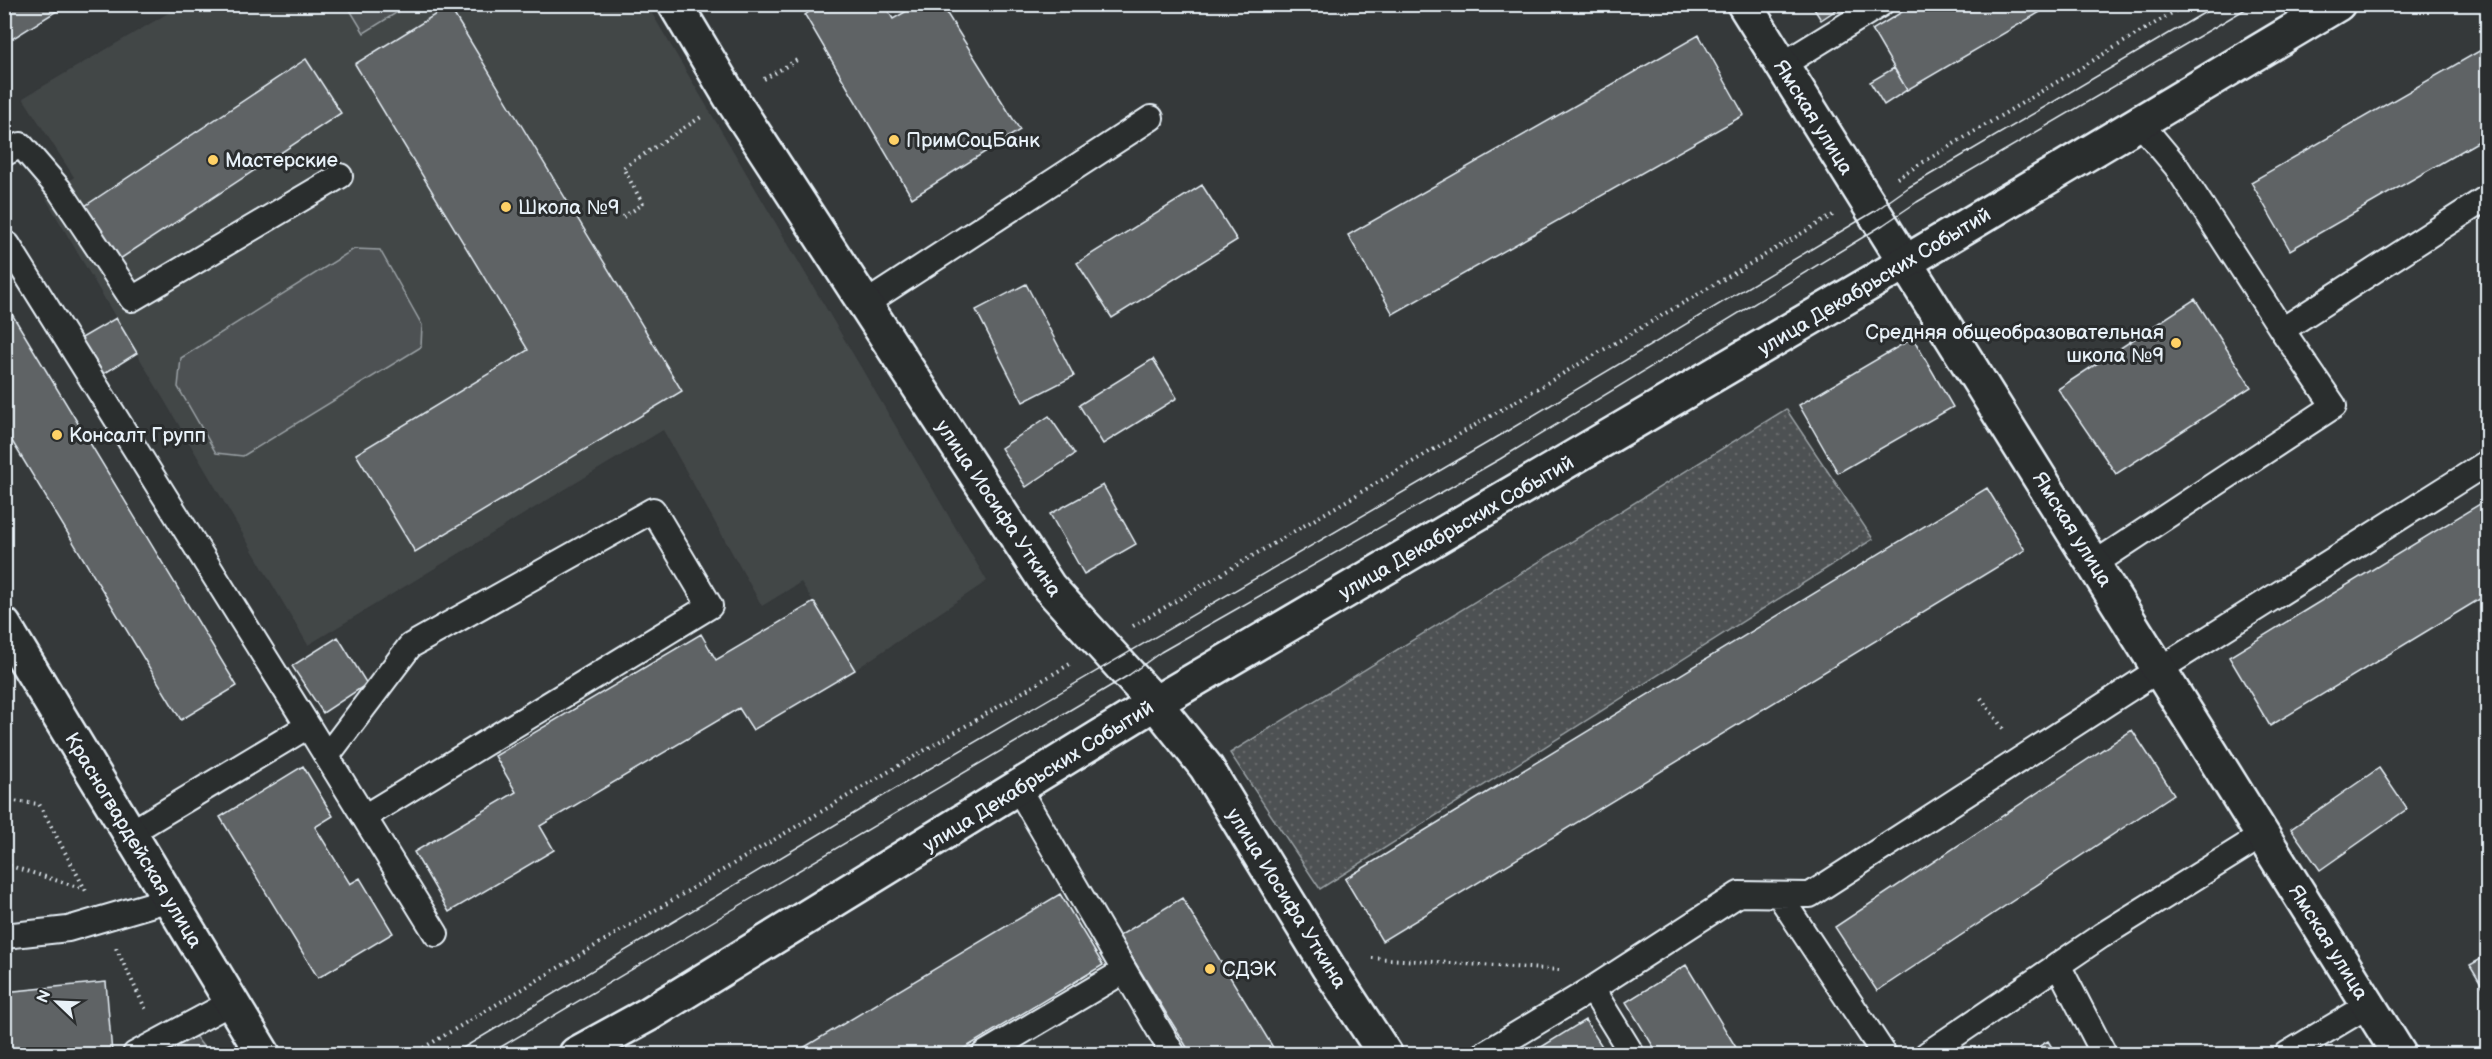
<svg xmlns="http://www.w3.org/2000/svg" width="2492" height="1059" font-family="'Balsamiq Sans',sans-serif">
<defs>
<pattern id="green-dots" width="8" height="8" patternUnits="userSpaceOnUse" patternTransform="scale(1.5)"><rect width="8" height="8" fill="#4d5152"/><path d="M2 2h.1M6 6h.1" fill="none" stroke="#676a6c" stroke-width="1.8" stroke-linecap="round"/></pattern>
</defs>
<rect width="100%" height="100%" fill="#35393a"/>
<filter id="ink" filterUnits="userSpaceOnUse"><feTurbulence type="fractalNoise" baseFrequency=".0167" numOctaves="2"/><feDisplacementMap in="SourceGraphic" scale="12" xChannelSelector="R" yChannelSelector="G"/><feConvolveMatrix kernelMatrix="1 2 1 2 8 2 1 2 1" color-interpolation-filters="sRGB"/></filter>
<g filter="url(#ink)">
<path fill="#424647" d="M 182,5 L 647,5 L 987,581 L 855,670 L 801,582 L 762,606 L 663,430 L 308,645 L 46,199 L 74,177 L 23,98 Z"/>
<path fill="url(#green-dots)" stroke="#9aa1a5" stroke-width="1.5" d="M 1786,409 L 1873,539 L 1320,889 L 1230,753 Z
M 195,1036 L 209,1054 L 162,1054 Z"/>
<path fill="#4d5152" stroke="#9aa1a5" stroke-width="1.5" d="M 347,5 L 409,5 L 364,33 Z
M 354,249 L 380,250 L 422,325 L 421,347 L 243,456 L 216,453 L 178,387 L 181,358 Z"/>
<path fill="#5f6365" stroke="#e8f1f8" stroke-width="1.5" d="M 4,4 L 68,4 L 4,44 Z
M 820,4 L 884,4 L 893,19 L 919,4 L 941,4 L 1020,130 L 912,198 L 805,15 Z
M 1811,4 L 1845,4 L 1821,20 Z
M 1915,4 L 2054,4 L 1907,90 L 1872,30 Z
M 449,6 L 682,391 L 415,552 L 356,454 L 528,350 L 355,64 Z
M 1699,35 L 1744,115 L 1393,314 L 1348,235 Z
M 2488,46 L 2488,136 L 2290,250 L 2251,182 Z
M 306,59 L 341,113 L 120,259 L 85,206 Z
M 1894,68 L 1907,90 L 1884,105 L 1870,82 Z
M 1202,185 L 1237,240 L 1112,318 L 1077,263 Z
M 1026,284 L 1074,376 L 1023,402 L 976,310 Z
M 2195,299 L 2251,387 L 2116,474 L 2058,389 Z
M 4,301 L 237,686 L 181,720 L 4,428 Z
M 116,318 L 137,353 L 102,375 L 80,339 Z
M 1913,338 L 1953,407 L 1838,473 L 1799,405 Z
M 1153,359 L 1177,398 L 1103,444 L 1079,405 Z
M 1049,416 L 1075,454 L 1026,487 L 1001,448 Z
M 1103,485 L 1136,544 L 1084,574 L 1050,514 Z
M 1987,488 L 2025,550 L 1382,941 L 1345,879 Z
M 2488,499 L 2488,594 L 2270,726 L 2229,657 Z
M 814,602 L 855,670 L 753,730 L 739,708 L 540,826 L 554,850 L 449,912 L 414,852 L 516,792 L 495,756 L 701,634 L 716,660 Z
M 338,637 L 367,684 L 323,713 L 292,666 Z
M 2132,730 L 2174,794 L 1877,991 L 1835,927 Z
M 303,766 L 333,816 L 315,827 L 350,884 L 360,878 L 393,933 L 318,978 L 220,817 Z
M 2379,768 L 2407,809 L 2320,870 L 2291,829 Z
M 1060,894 L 1103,965 L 955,1054 L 793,1054 Z
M 1182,898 L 1277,1054 L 1191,1054 L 1119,936 Z
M 2488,955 L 2488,995 L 2470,965 Z
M 1686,965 L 1740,1054 L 1658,1054 L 1626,1002 Z
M 106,982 L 112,1053 L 4,1054 L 4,992 Z
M 1585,1020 L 1607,1054 L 1530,1054 Z
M 2048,1041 L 2056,1054 L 2026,1054 Z"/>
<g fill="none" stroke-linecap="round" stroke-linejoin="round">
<defs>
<path id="lane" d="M 1782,65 L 1881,4
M 4,154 L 21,145 L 59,189 L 132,299 L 340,176
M 8,245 L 308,726
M 865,304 L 1151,118
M 2282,330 L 2488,197
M 2094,564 L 2334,406 L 2282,330 L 2176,166 L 2140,123
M 327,756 L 410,646 L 653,510 L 710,606 L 364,817
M 1018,788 L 1173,1054
M 130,833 L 308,726 L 436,934
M 1779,895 L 1884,1054
M 4,936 L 68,929 L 170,899
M 2058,965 L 2104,1054
M 1592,989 L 1739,894 L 1810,895 L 2160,669 L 2488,462
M 135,1054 L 232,1002
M 984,1054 L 1124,971
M 1484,1054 L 1592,989 L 1632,1054
M 1927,1054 L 2101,936 L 2263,835
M 2287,1054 L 2369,1005"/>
<path id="street" d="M 1744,4 L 2399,1054
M 4,625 L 263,1054"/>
<path id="secondary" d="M 675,4 L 731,98 L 1049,587 L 1155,703 L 1206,767 L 1328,967 L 1385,1054
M 576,1054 L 649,1014 L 1155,703 L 1906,262 L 2338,4"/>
</defs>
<use href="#lane" stroke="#e8f1f8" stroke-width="28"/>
<use href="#street" stroke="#e8f1f8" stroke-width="38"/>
<use href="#secondary" stroke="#e8f1f8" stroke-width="38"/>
<path stroke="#e8f1f8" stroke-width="4" stroke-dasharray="1.5 4.5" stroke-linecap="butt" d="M 764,79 L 797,60
M 1897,178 L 2187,4
M 623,217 L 643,204 L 623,168 L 701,117
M 1133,626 L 1833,215
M 1981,698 L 2004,730
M 4,800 L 39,804 L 86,891
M 4,864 L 84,889
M 116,948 L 147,1012
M 1372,958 L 1559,970
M 413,1054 L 1070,664"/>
<use href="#lane" stroke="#2a2d2e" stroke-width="24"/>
<use href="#street" stroke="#2a2d2e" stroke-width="33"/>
<use href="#secondary" stroke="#2a2d2e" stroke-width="33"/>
<path stroke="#e8f1f8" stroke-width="1.5" d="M 453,1054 L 893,790 L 1494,439 L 1875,211 L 1909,187 L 2219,4
M 489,1054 L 1129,675 L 1161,652 L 1500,459 L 1883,225 L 1917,202 L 2254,4"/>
</g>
</g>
<g fill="#ffd166" stroke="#2a2d2e" stroke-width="2">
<circle cx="894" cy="140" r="6"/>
<circle cx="213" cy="160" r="6"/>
<circle cx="506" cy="207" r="6"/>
<circle cx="2176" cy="343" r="6"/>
<circle cx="57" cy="435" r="6"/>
<circle cx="1210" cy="969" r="6"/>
</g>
<g text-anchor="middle" stroke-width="6" stroke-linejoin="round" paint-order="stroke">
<g font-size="20" fill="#e8f1f8" stroke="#2a2d2e">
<text transform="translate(1814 117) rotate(58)" y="7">Ямская улица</text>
<text transform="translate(1874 281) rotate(-31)" y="7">улица Декабрьских Событий</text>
<text transform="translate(999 508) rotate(56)" y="7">улица Иосифа Уткина</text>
<text transform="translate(1456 527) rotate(-30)" y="7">улица Декабрьских Событий</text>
<text transform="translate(2073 529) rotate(58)" y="7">Ямская улица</text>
<text transform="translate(1038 776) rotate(-32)" y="7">улица Декабрьских Событий</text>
<text transform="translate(134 840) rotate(59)" y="7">Красногвардейская улица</text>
<text transform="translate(1287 898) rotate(58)" y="7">улица Иосифа Уткина</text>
<text transform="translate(2329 942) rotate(58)" y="7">Ямская улица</text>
</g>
<g font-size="20" fill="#e8f1f8" stroke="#2a2d2e" text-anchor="start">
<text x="906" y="147">ПримСоцБанк</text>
<text x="225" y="167">Мастерские</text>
<text x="518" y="214">Школа №9</text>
<text x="2164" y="339" text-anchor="end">Средняя общеобразовательная<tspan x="2164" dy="23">школа №9</tspan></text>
<text x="69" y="442">Консалт Групп</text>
<text x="1222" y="976">СДЭК</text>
</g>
</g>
<rect width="2492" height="1059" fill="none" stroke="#2a2d2e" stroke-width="24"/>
<rect x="12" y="12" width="2468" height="1035" fill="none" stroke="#e8f1f8" stroke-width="2" filter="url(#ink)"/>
<g transform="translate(57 1002) rotate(293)" stroke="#2a2d2e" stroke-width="4.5" paint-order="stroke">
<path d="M0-4.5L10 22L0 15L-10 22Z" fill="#e8f1f8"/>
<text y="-9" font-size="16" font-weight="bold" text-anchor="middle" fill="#e8f1f8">N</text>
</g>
</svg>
